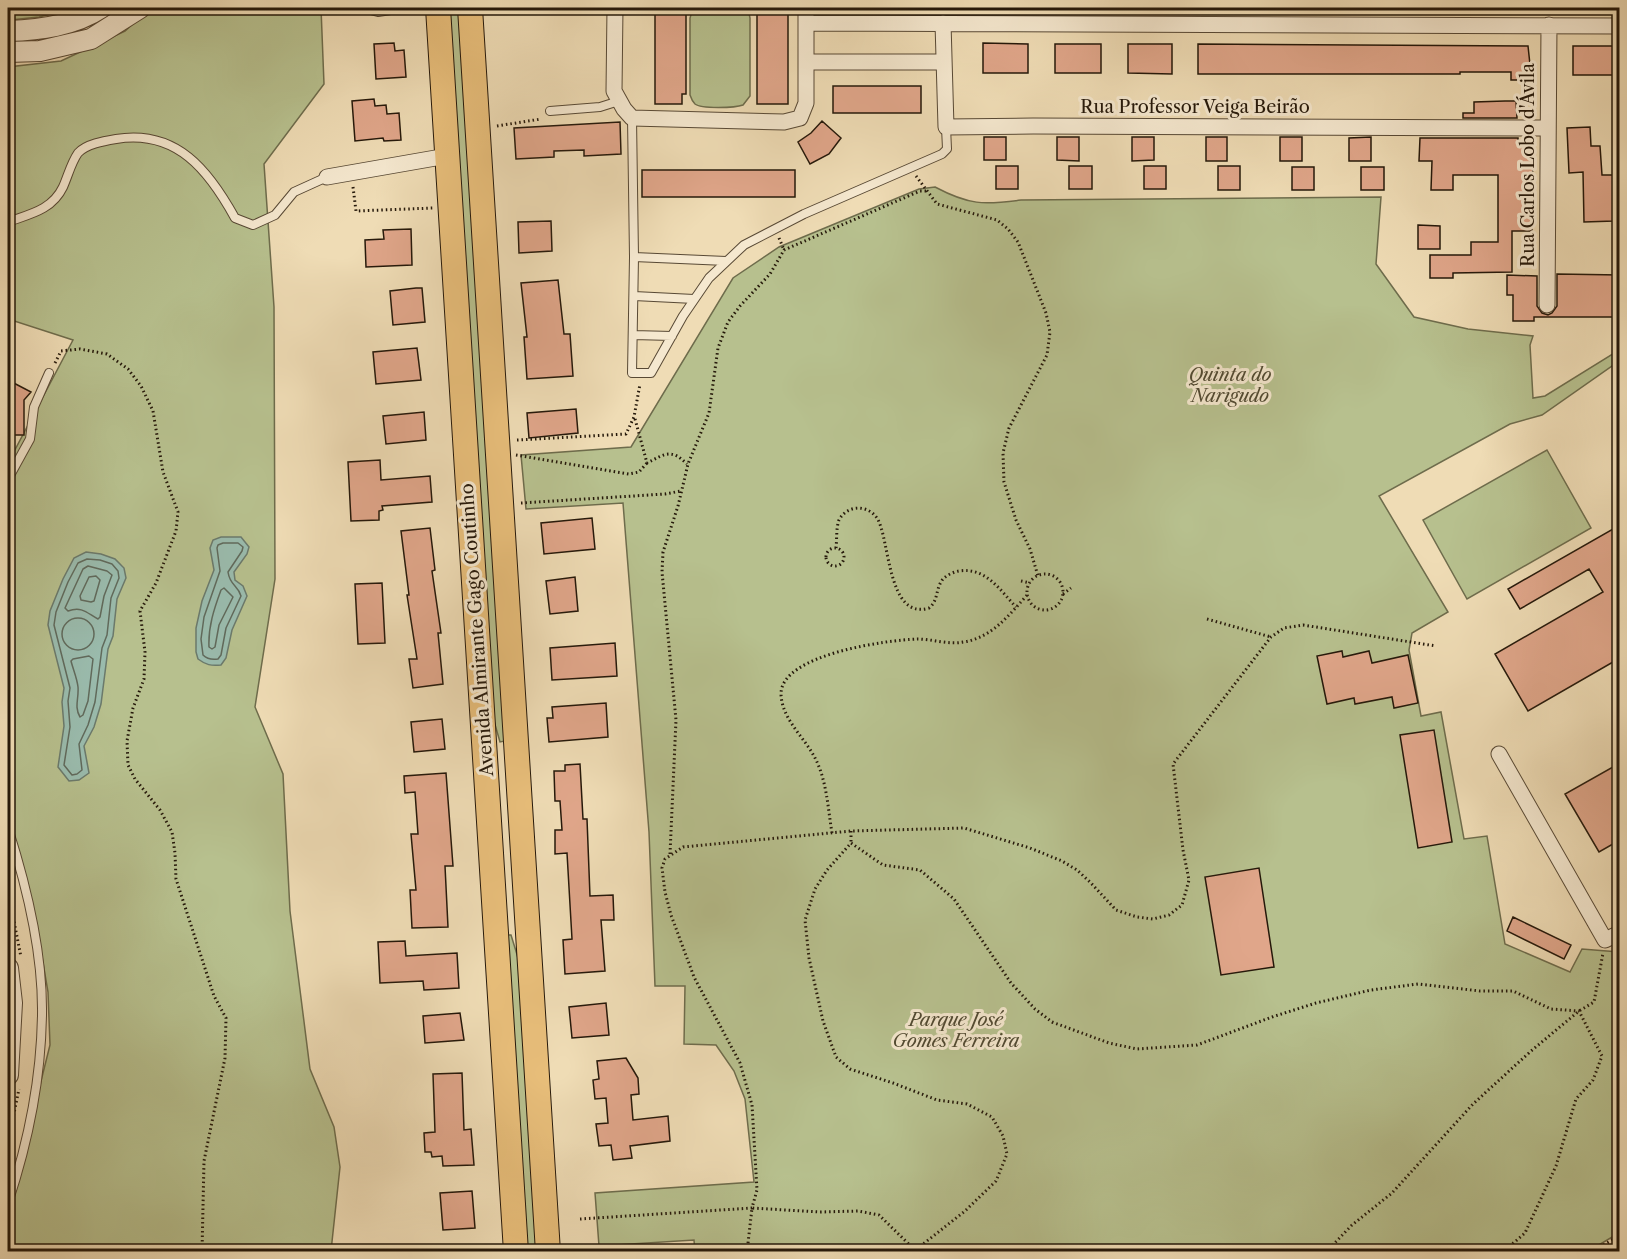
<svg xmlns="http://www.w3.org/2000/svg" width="1627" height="1259" font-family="'Libre Caslon Text',serif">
<rect width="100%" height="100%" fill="#efdcb5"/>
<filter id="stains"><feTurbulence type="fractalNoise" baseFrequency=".00333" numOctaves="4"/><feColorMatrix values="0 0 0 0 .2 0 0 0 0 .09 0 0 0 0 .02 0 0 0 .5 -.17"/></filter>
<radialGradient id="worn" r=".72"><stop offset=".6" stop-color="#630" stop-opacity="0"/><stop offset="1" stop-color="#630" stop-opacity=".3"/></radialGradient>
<path fill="#b7c08e" stroke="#6e6c4c" stroke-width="1.5" d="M 8,8 L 75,8 L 39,17 L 10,20 L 8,20 Z
M 150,8 L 321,8 L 324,84 L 264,164 L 274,307 L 275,579 L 255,707 L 283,774 L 290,911 L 310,1069 L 334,1127 L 340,1167 L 331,1251 L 8,1251 L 8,1214 L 50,1045 L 48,992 L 36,921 L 8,831 L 8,463 L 73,340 L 8,319 L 8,67 L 61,61 L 125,31 Z
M 449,8 L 459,8 L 505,741 L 500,742 L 494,721 Z
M 693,8 L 748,8 L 750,18 L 750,96 L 743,105 C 735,108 701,109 695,104 C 692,101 691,98 690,95 L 690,18 Z
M 935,187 C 969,205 983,205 1021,200 L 1381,197 L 1376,264 L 1414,317 L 1468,329 L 1533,336 L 1530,345 L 1533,398 L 1545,396 L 1619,350 L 1619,361 L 1542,415 L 1510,424 L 1379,496 L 1448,612 L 1412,633 L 1409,650 L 1421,716 L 1441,712 L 1464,839 L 1487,836 L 1505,944 L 1570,972 L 1582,949 L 1619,952 L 1619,1233 L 1587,1252 L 695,1252 L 694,1240 L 599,1246 L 595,1193 L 754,1182 L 745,1099 L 734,1071 L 716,1045 L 684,1044 L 685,986 L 655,986 L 649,832 L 623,503 L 526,509 L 521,455 L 631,447 L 733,278 L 779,247 L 919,189 Z
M 1547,450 L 1591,528 L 1467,599 L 1423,520 Z
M 507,935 L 511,935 L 519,961 L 537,1251 L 527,1251 Z"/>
<path fill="#9abcae" stroke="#6b7a6c" stroke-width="1.5" d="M 221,537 L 241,537 L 249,547 L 247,554 L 234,572 L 235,580 L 243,586 L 247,596 L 232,630 L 226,658 L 221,665 C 211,666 206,665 198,659 L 196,652 L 196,628 L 202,601 L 214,570 L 210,548 L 213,540 Z
M 86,552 L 101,554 L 115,559 L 124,568 L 126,578 L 117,599 L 113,636 L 108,649 L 101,704 L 94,727 L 84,746 L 89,773 L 79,780 L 69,781 L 58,767 L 64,726 L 62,702 L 64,688 L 48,625 L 50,611 L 63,579 L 74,558 Z"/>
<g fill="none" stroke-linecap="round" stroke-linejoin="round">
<path stroke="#606a5c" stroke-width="1.5" d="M 223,543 L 238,543 L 243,547 L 242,551 L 228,572 C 230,586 238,585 241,596 L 226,628 L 221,655 L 218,659 C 212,660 207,659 203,655 L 201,639 L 204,617 L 220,571 L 217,548 L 218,545 Z
M 87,559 L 100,560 L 112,564 L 118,571 L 119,578 L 111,598 L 107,635 L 102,648 L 95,702 L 88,725 L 79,744 L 82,770 L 77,774 L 72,775 L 64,765 L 70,727 L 68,701 L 70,688 L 54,625 L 56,612 L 68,582 L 78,563 Z
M 88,566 L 107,571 L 112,575 L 104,596 L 100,617 L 98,619 C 87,613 82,606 68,611 L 65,608 L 83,569 Z
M 96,576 L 100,580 L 94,601 L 91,602 L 81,600 L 80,596 L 89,577 Z
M 224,588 L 233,597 L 219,625 L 215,647 L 212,649 L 209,647 C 208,627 214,609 221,590 Z
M62 634a16 16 0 1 1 32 0a16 16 0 1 1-32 0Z
M 89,656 L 93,659 L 88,701 L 83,715 L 80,717 C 74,707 79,698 78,687 C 77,678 73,669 71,661 L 73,659 Z"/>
</g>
<path fill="#e0a68a" stroke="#25180a" stroke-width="1.5" d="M 655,8 L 686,8 L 686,94 L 682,94 L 682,104 L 655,104 Z
M 757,8 L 788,8 L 788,104 L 757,104 Z
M 394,43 L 395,51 L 404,50 L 406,77 L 376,79 L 374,44 Z
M 983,43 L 1028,44 L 1028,73 L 983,73 Z
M 1055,44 L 1101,44 L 1101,73 L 1055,73 Z
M 1128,44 L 1172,44 L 1172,74 L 1128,73 Z
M 1198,44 L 1528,46 L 1531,74 L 1528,75 L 1528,80 L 1511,80 L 1511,72 L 1460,72 L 1460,74 L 1198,74 Z
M 1573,46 L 1620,46 L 1620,75 L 1573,75 Z
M 833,86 L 921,86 L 921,113 L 833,113 Z
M 374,99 L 375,106 L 386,105 L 387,114 L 399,113 L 401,140 L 384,141 L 383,138 L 355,141 L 352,101 Z
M 1505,101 L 1516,101 L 1517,118 L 1463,118 L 1463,113 L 1474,113 L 1474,102 Z
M 822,121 L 841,138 L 829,154 L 810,164 L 798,142 L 811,133 Z
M 620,122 L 621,154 L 584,156 L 584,150 L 554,151 L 554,157 L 516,159 L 514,128 Z
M 1590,127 L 1591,146 L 1600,146 L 1602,175 L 1614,175 L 1614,221 L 1584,222 L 1583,172 L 1569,173 L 1567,128 Z
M 984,137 L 1006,137 L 1006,160 L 984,160 Z
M 1057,137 L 1079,137 L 1079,161 L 1057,160 Z
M 1132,137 L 1154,137 L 1154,160 L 1132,161 Z
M 1206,137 L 1227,137 L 1227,161 L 1206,161 Z
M 1280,137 L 1302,137 L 1302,161 L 1280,161 Z
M 1371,137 L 1371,161 L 1349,161 L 1349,138 Z
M 1420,138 L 1518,138 L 1518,142 L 1533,142 L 1532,231 L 1512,231 L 1512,272 L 1453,273 L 1453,278 L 1430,278 L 1430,255 L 1471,255 L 1471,242 L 1498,242 L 1498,175 L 1453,175 L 1453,190 L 1431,190 L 1432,161 L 1419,161 Z
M 996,166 L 1018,166 L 1018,189 L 996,189 Z
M 1069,166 L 1092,166 L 1092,189 L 1069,189 Z
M 1144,166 L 1166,166 L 1166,189 L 1144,189 Z
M 1218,166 L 1240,166 L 1240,190 L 1218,190 Z
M 1292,167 L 1314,167 L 1314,190 L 1292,190 Z
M 1361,167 L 1384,167 L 1384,190 L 1361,190 Z
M 642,170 L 795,170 L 795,197 L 642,197 Z
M 551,221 L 552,251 L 519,253 L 518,222 Z
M 1418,225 L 1440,226 L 1440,249 L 1418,249 Z
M 411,229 L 412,265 L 366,267 L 365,240 L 384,239 L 383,230 Z
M 1557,274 L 1620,275 L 1620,317 L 1534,317 L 1534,321 L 1513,321 L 1513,295 L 1507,295 L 1507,275 L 1537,276 L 1537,306 L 1542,313 L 1548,315 L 1552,313 L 1557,306 Z
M 558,280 L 564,334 L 570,334 L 573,376 L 527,379 L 524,337 L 527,337 L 521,283 Z
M 416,288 L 422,288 L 425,322 L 393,325 L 390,291 Z
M 417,348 L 421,380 L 376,384 L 373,352 Z
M 8,380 L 31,392 L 24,400 L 24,435 L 8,435 Z
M 576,409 L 578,433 L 529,438 L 527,413 Z
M 424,412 L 426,440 L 386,444 L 383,416 Z
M 380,460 L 381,480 L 430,476 L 432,502 L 382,506 L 383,510 L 379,511 L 379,520 L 351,521 L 348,462 Z
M 592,518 L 595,549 L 544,554 L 541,523 Z
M 1620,525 L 1620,658 L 1528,711 L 1495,654 L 1603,592 L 1589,569 L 1520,609 L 1508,589 Z
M 430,528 L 435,570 L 432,571 L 441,633 L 438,633 L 443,684 L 413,688 L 409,659 L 417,659 L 407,595 L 409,595 L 401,531 Z
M 575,577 L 578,611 L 550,614 L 546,581 Z
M 382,583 L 385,643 L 358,644 L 355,584 Z
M 615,643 L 617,676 L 552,680 L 550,648 Z
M 1342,651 L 1343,657 L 1369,651 L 1372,663 L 1408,655 L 1418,703 L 1394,708 L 1392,697 L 1355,704 L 1354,698 L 1327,704 L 1317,656 Z
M 606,703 L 608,737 L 549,742 L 547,718 L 553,718 L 552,707 Z
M 442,719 L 445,749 L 414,752 L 411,722 Z
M 1434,730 L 1452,842 L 1418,848 L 1400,735 Z
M 1620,763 L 1620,840 L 1599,852 L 1565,794 Z
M 580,764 L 583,819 L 587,819 L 590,896 L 613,895 L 614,920 L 601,920 L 605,971 L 565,974 L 563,940 L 572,939 L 567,853 L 555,854 L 555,830 L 562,830 L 560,801 L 555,801 L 554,771 L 565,771 L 565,765 Z
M 446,773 L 453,866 L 445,866 L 448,927 L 412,928 L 410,890 L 416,890 L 411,834 L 418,834 L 415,792 L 405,793 L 404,776 Z
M 1259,868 L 1274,967 L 1221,975 L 1205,877 Z
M 1513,917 L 1571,945 L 1564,959 L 1507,931 Z
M 405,941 L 406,956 L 457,953 L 459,988 L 424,990 L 423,981 L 380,983 L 378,942 Z
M 606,1003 L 609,1035 L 572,1038 L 569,1007 Z
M 460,1013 L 464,1040 L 425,1043 L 423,1016 Z
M 626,1058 L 638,1078 L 639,1094 L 631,1095 L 633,1120 L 668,1116 L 670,1141 L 630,1146 L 632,1158 L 613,1160 L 611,1145 L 599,1146 L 596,1124 L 608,1123 L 606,1098 L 595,1099 L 593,1080 L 599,1079 L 597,1061 Z
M 462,1073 L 464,1130 L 471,1129 L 474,1165 L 443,1166 L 442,1156 L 432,1157 L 431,1152 L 425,1152 L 424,1133 L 435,1132 L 433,1074 Z
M 472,1191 L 475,1228 L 443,1230 L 440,1193 Z"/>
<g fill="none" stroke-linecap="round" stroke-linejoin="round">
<defs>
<path id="service" d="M 363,8 L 378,12 L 403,8
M 550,111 L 600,107 L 619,101
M 632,118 L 634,257 L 632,373 L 651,373 L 683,316 L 709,278 L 744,245 L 804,214 L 942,154 L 947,149 L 946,127
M 8,222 C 30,214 52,210 63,187 C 68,176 71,163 78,153 C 86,144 104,141 116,139 C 177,129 209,171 235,218 L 253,225 L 275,215 L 294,192 L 327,177
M 634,257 L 726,261
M 634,296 L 694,299
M 633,335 L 672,336
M 8,479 L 30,439 L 34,407 L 49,373
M 8,828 C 27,887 43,953 42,1015 C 41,1079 28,1143 8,1203"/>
<path id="minor" d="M 615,8 L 614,91 L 624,109 L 632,118 L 784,122 L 800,118 L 806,103 L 806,8
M 806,23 L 1620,26
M 943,23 L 946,127 L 1033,126 L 1548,128
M 806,62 L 943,62
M 327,177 L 447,156
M 1547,305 L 1549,25
M 1499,754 L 1605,940 L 1620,933"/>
<path id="tertiary" d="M 8,31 C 39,30 74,26 101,8
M 8,52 L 40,51 L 91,39 L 140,8
M 8,968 L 12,1003 L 8,1075"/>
<path id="primary" d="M 438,8 L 516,1252
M 470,8 L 548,1252"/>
</defs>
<use href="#service" stroke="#584935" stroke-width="10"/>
<use href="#minor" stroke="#584935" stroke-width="17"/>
<use href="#tertiary" stroke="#584935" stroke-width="22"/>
<use href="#primary" stroke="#25180a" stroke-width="26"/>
<path stroke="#25180a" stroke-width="3" stroke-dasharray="1.5 3" stroke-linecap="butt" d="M 497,126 L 541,119
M 916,176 L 937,204 L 997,220 L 1008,229 L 1018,242 L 1046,313 L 1050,332 L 1047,355 L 1009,428 L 1003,453 L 1004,482 L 1016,520 L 1030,549 L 1038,576
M 353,187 L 356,211 L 433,208
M 779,238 L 784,250
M 55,363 L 61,351 L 80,349 L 107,354 L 128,369 L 141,386 L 153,411 L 163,472 L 178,512 L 176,531 L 156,583 L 140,611 L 145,652 L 144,679 L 133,708 L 127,741 L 128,765 L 135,779 L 160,810 L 172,832 L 175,853 L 176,879 L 214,996 L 226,1018 L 225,1058 L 204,1161 L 202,1252
M 635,419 L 647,463 C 665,454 671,448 687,464
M 517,440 L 626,434 L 634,417 L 640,384
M 516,455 L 629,474 L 639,472 L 647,463
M 521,503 L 665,494 L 681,491
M 836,548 C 837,540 836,528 839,520 C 847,505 867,504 877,518 C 890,538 887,621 929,608 C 939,600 935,589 943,579 C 947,575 953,572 959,571 C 986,567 1000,590 1016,607
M826 557a9 9 0 1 1 18 0a9 9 0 1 1-18 0Z
M1027 592a18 18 0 1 1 36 0a18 18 0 1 1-36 0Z
M 1021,581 L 1030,583
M 1063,594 L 1071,588
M 1207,619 L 1271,637
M 851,831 L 851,843
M 832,833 C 828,809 827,784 817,762 C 807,739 782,721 781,694 C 781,654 888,640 917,639 C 932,639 949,645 963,642 C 992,638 1009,615 1028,594
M 670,854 L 676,720 L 662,572 L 663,552 L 678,506 L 688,464 L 709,413 L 718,348 L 728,322 L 740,306 L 770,274 L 784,250 L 920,191 L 926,191
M 8,891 L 21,957
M 8,1142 L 19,1089
M 580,1219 L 752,1208 L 757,1190 L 752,1105 L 740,1063 L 694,977 L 671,915 L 665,892 L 662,868 L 665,859 L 683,847 L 851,831 L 964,828 L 1030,848 L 1062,861 L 1077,870 L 1090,882 L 1116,910 L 1137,917 L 1153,919 L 1169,915 L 1182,905 L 1189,880 L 1183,850 L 1173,764 L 1271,637 L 1284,628 L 1303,625 L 1436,646
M 747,1252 L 752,1208 L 820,1212 L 858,1211 L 879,1215 L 917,1252
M 913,1252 L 965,1211 L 996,1181 L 1007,1154 L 1003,1136 L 992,1117 L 967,1104 L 937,1100 L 893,1083 L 850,1069 L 836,1057 L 823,1021 L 809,958 L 805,920 L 815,889 L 827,870 L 851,843 L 883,865 L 920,870 L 954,899 L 1011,983 L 1035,1009 L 1052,1022 L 1109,1043 L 1137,1049 L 1197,1045 L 1272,1017 L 1316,1003 L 1371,990 L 1418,984 L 1480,991 L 1513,991 L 1551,1009 L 1579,1011 L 1602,1056 L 1593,1080 L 1576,1099 L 1556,1166 L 1525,1233 L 1503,1252
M 1326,1252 L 1352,1225 L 1392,1193 L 1473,1104 L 1531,1051 L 1579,1011 L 1594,1002 L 1603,953
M 1592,1252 L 1620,1235"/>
<use href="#service" stroke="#f5e8cf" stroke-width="8"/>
<use href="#minor" stroke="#f5e8cf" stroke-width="15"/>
<use href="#tertiary" stroke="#f5e8cf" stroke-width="20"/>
<use href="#primary" stroke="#e8be7a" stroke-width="24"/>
</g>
<g text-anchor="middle" stroke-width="6" stroke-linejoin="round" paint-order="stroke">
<g font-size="18" fill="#25180a" stroke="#f5e8cf">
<text x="1195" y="113">Rua Professor Veiga Beirão</text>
<text transform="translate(1528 165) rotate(-90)" y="6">Rua Carlos Lobo d'Ávila</text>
<text transform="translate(477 630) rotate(-94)" y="6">Avenida Almirante Gago Coutinho</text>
</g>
<g font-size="18" font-style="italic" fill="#514a32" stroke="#f5e8cf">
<text x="1230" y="381">Quinta do<tspan x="1230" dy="21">Narigudo</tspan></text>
<text x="956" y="1026">Parque José<tspan x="956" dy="21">Gomes Ferreira</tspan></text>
</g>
</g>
<rect width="1627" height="1259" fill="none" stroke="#efdcb5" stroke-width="30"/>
<rect x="9" y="9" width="1609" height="1241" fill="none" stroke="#25180a" stroke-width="3"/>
<rect x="15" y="15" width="1597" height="1229" fill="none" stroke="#25180a" stroke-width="1.5"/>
<rect width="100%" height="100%" filter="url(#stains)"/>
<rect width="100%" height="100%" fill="url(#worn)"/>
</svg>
